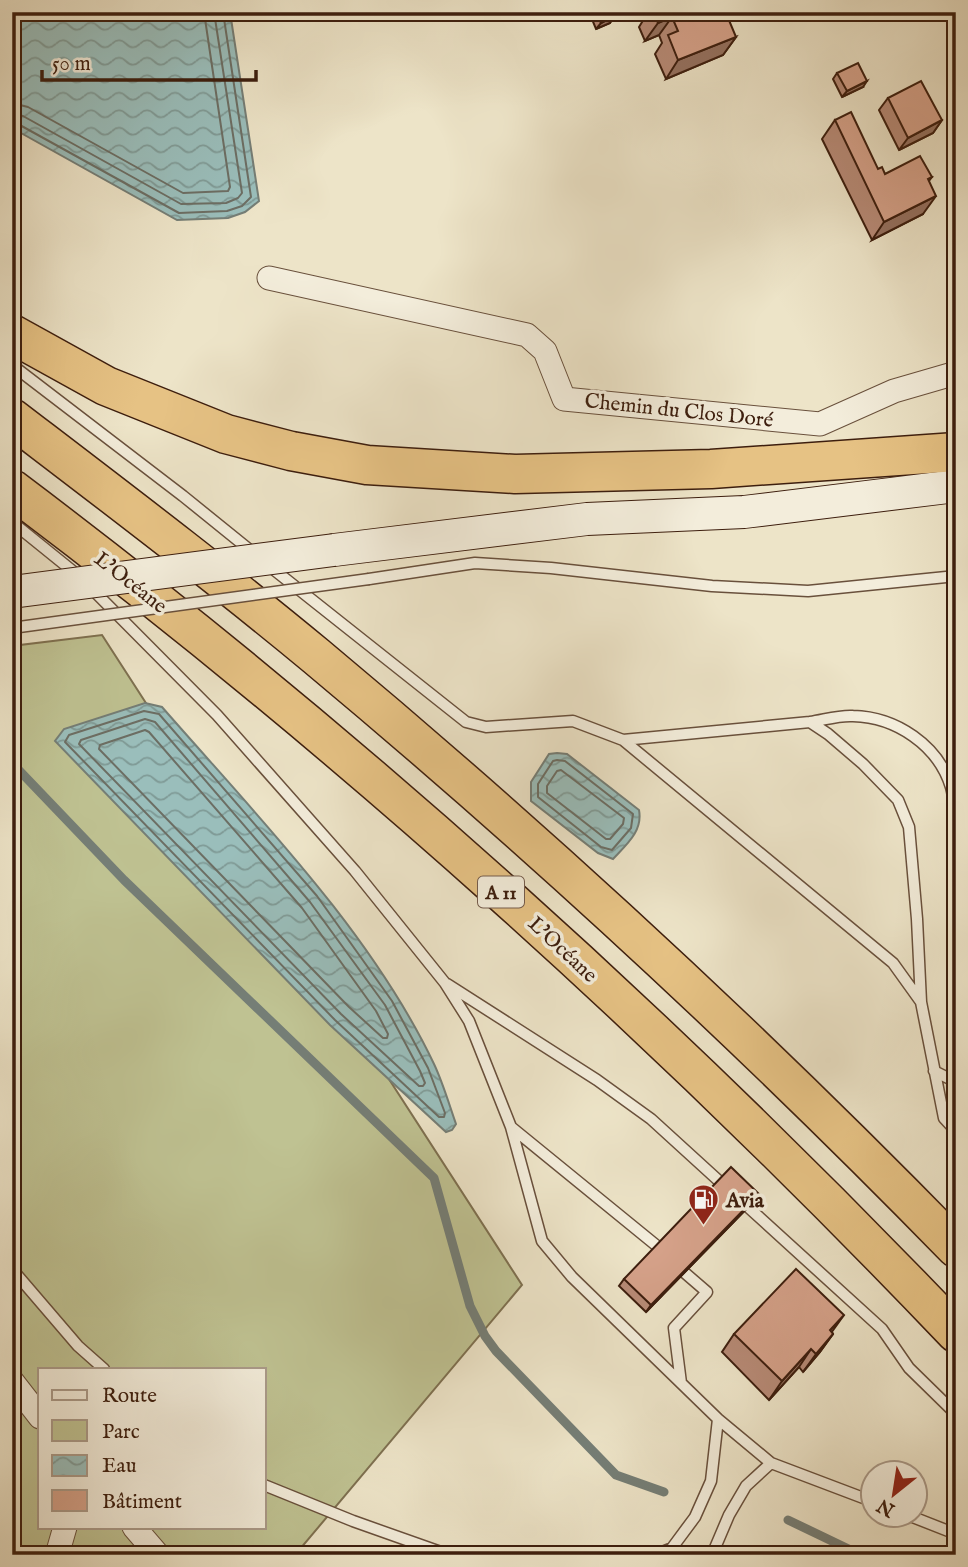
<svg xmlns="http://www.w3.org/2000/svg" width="968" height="1567" font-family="'IM FELL English',serif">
<defs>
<pattern id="water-waves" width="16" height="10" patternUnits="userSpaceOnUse" patternTransform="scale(1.75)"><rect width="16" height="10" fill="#9abebb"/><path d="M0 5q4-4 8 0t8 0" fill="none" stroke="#7f9a96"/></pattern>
</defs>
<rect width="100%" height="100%" fill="#ede4c8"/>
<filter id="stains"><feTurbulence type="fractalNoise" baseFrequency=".00286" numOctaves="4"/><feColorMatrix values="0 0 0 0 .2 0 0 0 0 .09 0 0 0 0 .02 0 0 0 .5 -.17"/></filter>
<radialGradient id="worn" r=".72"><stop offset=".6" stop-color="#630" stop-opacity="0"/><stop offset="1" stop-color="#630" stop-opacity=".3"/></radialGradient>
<path fill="#bfc292" stroke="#7e7050" stroke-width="2" fill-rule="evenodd" d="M 102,635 L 522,1285 L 295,1555 L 12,1555 L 12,646 ZM 40,1369 L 264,1369 L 264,1527 L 40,1527 Z"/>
<path fill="url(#water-waves)" stroke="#757e76" stroke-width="2" d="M 12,12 L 230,12 L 259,201 L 245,212 L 228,218 L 177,220 L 12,128 Z
M 145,703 L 162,707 C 257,816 372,933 434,1064 C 443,1083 449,1104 456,1124 L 452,1130 L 446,1132 L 330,1025 L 55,741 L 64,729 Z
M 557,753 L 567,754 L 639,810 C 643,831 627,844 613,859 L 598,853 L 531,801 L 531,782 L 549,754 Z"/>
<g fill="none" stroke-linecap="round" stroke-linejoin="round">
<path stroke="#6c6e64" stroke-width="2" d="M 12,103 L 28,107 L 183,193 L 228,191 L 230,187 L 204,12
M 12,114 L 23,116 L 181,204 L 226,203 L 238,198 L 242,193 L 214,12
M 12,123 L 18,124 L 179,213 L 227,211 L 242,206 L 251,197 L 223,12
M 144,711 L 159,714 L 317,896 L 392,1001 L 428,1068 L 445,1113 L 444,1117 L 439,1117 L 335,1020 L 65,742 L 69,735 Z
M 145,719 L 155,722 L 310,902 L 385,1005 L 420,1071 L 425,1083 L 423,1086 L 419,1086 L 341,1014 L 79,744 L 81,740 Z
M 145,730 L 149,732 L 302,908 L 376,1011 L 388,1034 L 387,1038 L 383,1038 L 349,1007 L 99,749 L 100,745 Z
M 557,760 L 565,761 L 633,814 L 631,828 L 612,850 L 601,847 L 538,797 L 538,784 L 553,761 Z
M 561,770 L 624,818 L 623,824 L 610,839 L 606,839 L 547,793 L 547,786 L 557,771 Z"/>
<path stroke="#757e76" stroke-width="9" d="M 12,763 L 124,880 L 434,1178 L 470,1306 L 485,1336 L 496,1351 L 616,1475 L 664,1492
M 788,1520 L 861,1555"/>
<defs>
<path id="service" d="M 12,365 L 183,496 L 256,555
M 12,522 L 80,577 L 217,715 L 355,871 L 445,983 L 469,1021 L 511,1127 L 542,1241 L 572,1277 L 718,1419 L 771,1463 L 874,1502
M 268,565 L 466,722 L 486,727 L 573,721 L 623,740 L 893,963 L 921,1002 L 944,1118 L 956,1131
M 369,579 L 475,563 L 551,568 L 712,586 L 808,591 L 956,576
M 810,722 C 824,720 839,715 853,716 C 896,717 938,745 951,787 C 955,800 954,817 956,830
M 623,740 L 810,722 L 828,734 L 863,764 L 898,800 L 909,827 L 917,919 L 921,1002
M 447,984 L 597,1080 L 651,1119 L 719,1181
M 934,1071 L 950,1079 L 956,1085
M 511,1127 L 657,1246
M 748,1207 L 882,1329 L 909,1368 L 956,1414
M 12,1269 L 78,1346 L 104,1369
M 681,1383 L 674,1328 L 707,1292 L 685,1273
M 264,1485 L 353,1521 L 449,1555
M 905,1514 L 956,1534
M 655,1555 L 672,1548 L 695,1517 L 711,1481 L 718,1419
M 712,1555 L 729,1515 L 746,1486 L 771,1463"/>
<path id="minor" d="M 269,278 L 527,335 L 545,351 L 564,399 L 820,424 L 894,391 L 956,373
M 12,1381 L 40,1417
M 134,1527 L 158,1555
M 57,1555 L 65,1527"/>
<path id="secondary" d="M 334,550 L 587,519 L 744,512 L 956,486"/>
<path id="motorway" d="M 12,334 L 106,386 L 226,434 L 291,451 L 367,465 L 515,474 L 711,469 L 956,452
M 12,418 C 114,496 217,574 316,656 C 539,842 753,1040 956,1248
M 12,489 C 347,741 667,1030 956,1333"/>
</defs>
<use href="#service" stroke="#69503c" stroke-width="13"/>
<use href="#minor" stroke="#69503c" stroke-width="25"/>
<use href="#secondary" stroke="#3d1e0e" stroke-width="34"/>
<use href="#motorway" stroke="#3d1e0e" stroke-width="41"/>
<use href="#service" stroke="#f3eddb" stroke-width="10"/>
<use href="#minor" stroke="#f3eddb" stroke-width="23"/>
<use href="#secondary" stroke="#f3eddb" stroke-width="32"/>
<use href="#motorway" stroke="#e6c284" stroke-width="38"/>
<defs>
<path id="service-bridge" d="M 12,628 L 369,579"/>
<path id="secondary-bridge" d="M 12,592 L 334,550"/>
</defs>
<use href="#service-bridge" stroke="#69503c" stroke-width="13" stroke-linecap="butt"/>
<use href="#secondary-bridge" stroke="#3d1e0e" stroke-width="34" stroke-linecap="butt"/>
<use href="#service-bridge" stroke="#f3eddb" stroke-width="10"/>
<use href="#secondary-bridge" stroke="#f3eddb" stroke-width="32"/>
</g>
<path fill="#b78a76" stroke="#3d1e0e" stroke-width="2" d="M 589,12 L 613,12 L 614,16 L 610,23 L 596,29 Z
M 647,12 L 716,12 L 717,16 L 736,37 L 723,55 L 666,79 L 655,54 L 662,43 L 659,35 L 645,41 L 639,27 L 647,14 Z
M 837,73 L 863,87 L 842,97 L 833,79 Z
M 888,98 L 942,120 L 933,133 L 899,150 L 879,110 Z
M 835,120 L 878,169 L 885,174 L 932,177 L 929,181 L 923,214 L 872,240 L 822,139 Z
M 755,1200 L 646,1312 L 619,1286 L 624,1279 Z
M 832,1332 L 833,1334 L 820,1352 L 803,1372 L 799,1367 L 769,1400 L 722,1352 L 734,1334 Z"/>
<path fill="#957160" stroke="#3d1e0e" stroke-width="2" d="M 614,16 L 610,23 L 596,29 L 601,23 Z
M 672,17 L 659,35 L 645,41 L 658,23 Z
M 736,37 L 723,55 L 666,79 L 678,60 Z
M 867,81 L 863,87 L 842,97 L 847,91 Z
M 942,120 L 933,133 L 899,150 L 908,138 Z
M 936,196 L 923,214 L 872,240 L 884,222 Z
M 759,1194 L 755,1200 L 646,1312 L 651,1305 Z
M 844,1315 L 831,1333 L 830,1330 Z
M 833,1334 L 820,1352 L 803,1372 L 816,1354 Z
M 811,1349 L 799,1367 L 769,1400 L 782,1381 Z"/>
<path fill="#d5a189" stroke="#3d1e0e" stroke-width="2" d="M 596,12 L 613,12 L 614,16 L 601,23 Z
M 653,12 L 716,12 L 717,16 L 726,13 L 736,37 L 678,60 L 668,35 L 678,31 L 672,17 L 658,23 Z
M 858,63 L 867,81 L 847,91 L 837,73 Z
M 921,81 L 942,120 L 908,138 L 888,98 Z
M 851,112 L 878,169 L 882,167 L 885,174 L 920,156 L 932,177 L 928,179 L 936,196 L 884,222 L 835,120 Z
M 731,1167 L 759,1194 L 651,1305 L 624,1279 Z
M 796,1269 L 844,1315 L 830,1330 L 833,1334 L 816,1354 L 811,1349 L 782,1381 L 734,1334 Z"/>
<defs>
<symbol id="fuel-pin" viewBox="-11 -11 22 30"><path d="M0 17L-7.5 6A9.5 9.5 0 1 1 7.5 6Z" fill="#8f2418" stroke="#f3eddb"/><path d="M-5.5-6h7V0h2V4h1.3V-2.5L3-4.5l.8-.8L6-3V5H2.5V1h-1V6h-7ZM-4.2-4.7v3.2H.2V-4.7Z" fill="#fff"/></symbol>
</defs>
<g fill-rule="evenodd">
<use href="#fuel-pin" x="686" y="1182" width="35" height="47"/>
</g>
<g text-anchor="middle" stroke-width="7" stroke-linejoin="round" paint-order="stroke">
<rect fill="#f3eddb" stroke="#745c4c" stroke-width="2" x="478" y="876.5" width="46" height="31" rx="5"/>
<g font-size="19" font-weight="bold" fill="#3d1e0e">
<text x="501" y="899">A 11</text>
</g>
<g font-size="21" fill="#3d1e0e" stroke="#f3eddb">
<text transform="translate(679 410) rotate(6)" y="7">Chemin du Clos Doré</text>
<text transform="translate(131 582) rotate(38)" y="7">L’Océane</text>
<text transform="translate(563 949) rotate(43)" y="7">L’Océane</text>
</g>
<g font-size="21" font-weight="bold" fill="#3d1e0e" stroke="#f3eddb" text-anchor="start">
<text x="726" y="1207">Avia</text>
</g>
</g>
<rect width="968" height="1567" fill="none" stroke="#ede4c8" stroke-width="42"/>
<rect x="14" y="14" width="940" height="1539" fill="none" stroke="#3d1e0e" stroke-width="3.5"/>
<rect x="21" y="21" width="926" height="1525" fill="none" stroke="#3d1e0e" stroke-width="2"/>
<rect x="38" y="1368" width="228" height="161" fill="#f3eddb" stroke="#aa9a89" stroke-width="2"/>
<rect x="52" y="1390" width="35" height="10" fill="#f3eddb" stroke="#aa9a89" stroke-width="2"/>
<text x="102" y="1402" font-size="21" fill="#3d1e0e">Route</text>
<rect x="52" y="1420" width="35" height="21" fill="#bfc292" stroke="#aa9a89" stroke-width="2"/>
<text x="102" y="1438" font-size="21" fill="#3d1e0e">Parc</text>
<rect x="52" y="1455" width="35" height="21" fill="url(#water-waves)" stroke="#aa9a89" stroke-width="2"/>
<text x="102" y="1472" font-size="21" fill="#3d1e0e">Eau</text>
<rect x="52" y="1490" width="35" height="21" fill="#d5a189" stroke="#aa9a89" stroke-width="2"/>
<text x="102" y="1508" font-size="21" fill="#3d1e0e">Bâtiment</text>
<g transform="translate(894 1494) rotate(210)"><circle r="33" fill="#f3eddb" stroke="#aa9a89" stroke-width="2"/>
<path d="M0-5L12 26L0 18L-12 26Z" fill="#8f2418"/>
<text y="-10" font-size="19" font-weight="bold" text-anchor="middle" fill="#3d1e0e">N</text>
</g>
<path d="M42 70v10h214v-10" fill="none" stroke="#3d1e0e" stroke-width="3.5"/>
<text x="52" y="70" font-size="21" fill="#3d1e0e" stroke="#f3eddb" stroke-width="5" paint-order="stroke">50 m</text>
<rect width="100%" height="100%" filter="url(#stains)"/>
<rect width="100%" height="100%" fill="url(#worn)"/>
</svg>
